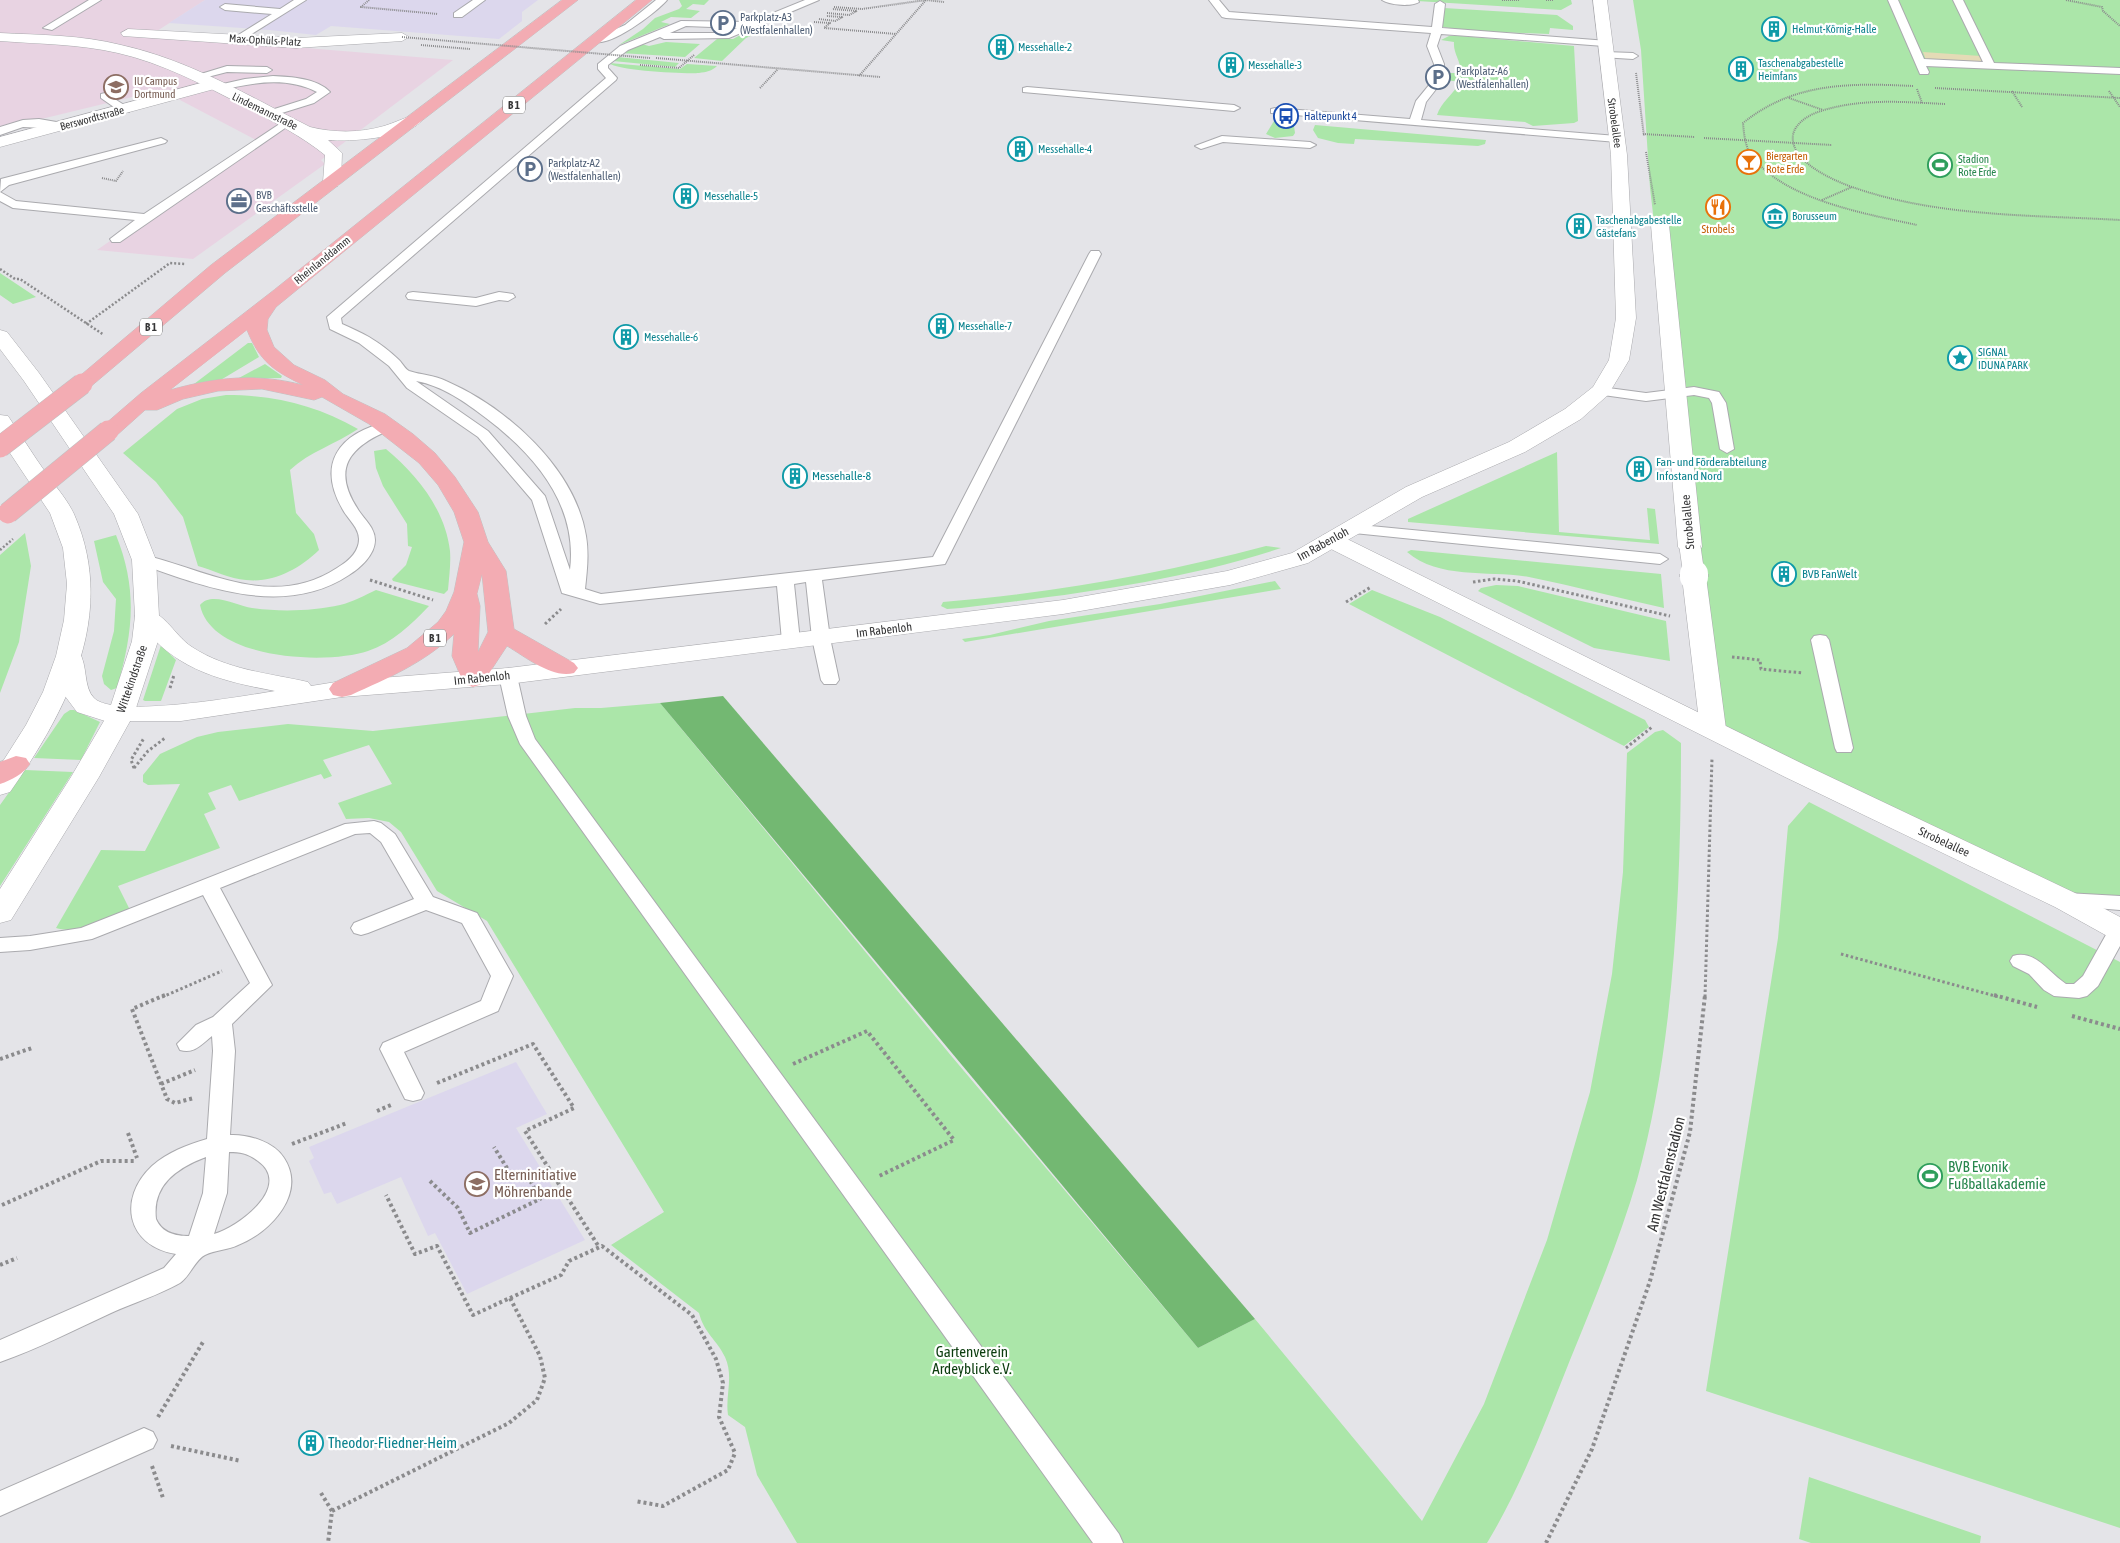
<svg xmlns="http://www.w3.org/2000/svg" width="2120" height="1543" font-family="'Asap Condensed',sans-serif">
<rect width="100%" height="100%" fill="#e4e4e8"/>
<path fill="#e8d3e2" d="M 0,0 L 205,0 L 157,31 L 157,36 L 453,60 L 321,160 L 325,164 L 193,259 L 97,250 L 256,140 L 161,90 L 0,129 Z"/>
<path fill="#dcd7ed" d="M 205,0 L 538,0 L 522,12 L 522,21 L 499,39 L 331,26 L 316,35 L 269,30 L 169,23 Z
M 516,1062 L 547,1114 L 516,1128 L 585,1240 L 467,1294 L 435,1233 L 428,1236 L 401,1177 L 337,1204 L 331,1192 L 324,1194 L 309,1161 L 314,1158 L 309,1147 Z"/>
<path fill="#abe6a9" d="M 679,0 L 709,0 L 704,5 L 693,4 L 686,9 L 700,11 L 691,18 L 671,17 L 661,22 L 670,24 L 619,45 L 643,29 L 655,18 L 679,9 L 682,6 Z
M 1401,0 L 1571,0 L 1572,4 L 1561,10 Z
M 1633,0 L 2120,0 L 2120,903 L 2065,900 L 1712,719 L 1650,188 L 1641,50 Z
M 1444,8 L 1557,15 L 1573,26 L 1573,30 L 1550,28 L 1549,34 C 1514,32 1478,33 1443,27 L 1441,23 Z
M 753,28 L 767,29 L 746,38 L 722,61 L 694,58 L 717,39 L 733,39 Z
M 1461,36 L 1574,46 L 1578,121 L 1574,123 L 1533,126 L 1525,122 L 1437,115 C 1441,102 1453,95 1460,82 L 1446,80 L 1448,73 L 1461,73 C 1461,61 1453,53 1454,42 L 1441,40 L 1449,36 Z
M 666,42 L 700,44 L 685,57 L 620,53 L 638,43 L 649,46 Z
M 617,57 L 679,63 L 675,67 L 613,61 Z
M 609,63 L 680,69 L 687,64 L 717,66 C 712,71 706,72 699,73 C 685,74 618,71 609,63 Z
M 1274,121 L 1291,123 L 1290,126 L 1294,126 L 1295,133 L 1293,136 L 1275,138 L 1266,134 Z
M 1315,125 L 1486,140 L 1485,144 L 1478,146 L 1355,139 L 1354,144 L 1338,143 L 1318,138 L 1313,130 Z
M 0,273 L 36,297 L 13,304 L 0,295 Z
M 248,343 L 252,343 L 259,357 L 219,381 L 194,384 Z
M 265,364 L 282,376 L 281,378 L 237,379 Z
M 226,395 C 274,395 316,405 358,429 C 336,444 309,452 290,470 L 296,513 L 314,534 L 319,550 C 299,569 274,583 246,580 C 230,579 213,570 198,566 L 183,517 L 156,482 L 123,453 L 177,409 L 202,399 Z
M 386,449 C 417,475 445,509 450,551 C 451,564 449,578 448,590 L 444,594 L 393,581 L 392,579 L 406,565 L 412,547 L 408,546 L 407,524 L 383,486 L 376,468 L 374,451 Z
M 1557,452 L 1559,532 L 1650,540 L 1647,508 L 1655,509 L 1659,544 L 1408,522 L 1408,519 Z
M 25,533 L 31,566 L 19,642 L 0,693 L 0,555 Z
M 116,535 C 138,590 133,632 117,688 L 111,690 L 104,684 L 102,676 L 114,631 L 116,599 L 103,582 L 94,541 Z
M 1266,546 L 1281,548 C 1178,582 1068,595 961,608 L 947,609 L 941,606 L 943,602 C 1053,593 1160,574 1266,546 Z
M 1411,550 L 1661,574 L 1664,608 C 1619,598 1574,586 1529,577 C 1489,570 1440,580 1407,552 Z
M 1275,581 L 1281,589 L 965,642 L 962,639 L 990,635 L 1049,621 L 1160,604 Z
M 1496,585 L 1518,586 L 1666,621 L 1670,661 L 1594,648 L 1478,591 L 1481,588 Z
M 376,590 L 429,606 C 412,624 392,643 368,651 C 327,665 211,660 200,605 C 212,591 237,606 252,608 C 279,612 314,611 340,605 C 353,602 365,595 376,590 Z
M 1372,590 L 1440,617 L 1645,720 L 1649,727 L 1624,746 L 1349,604 Z
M 161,645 L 176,660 L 161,701 L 145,701 L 143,700 Z
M 660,703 L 953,1058 L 1198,1348 L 1255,1319 L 1422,1521 L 1484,1404 L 1547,1240 L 1590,1092 L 1612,974 L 1623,872 L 1627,753 L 1655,732 L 1663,730 L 1681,743 C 1681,884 1675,1043 1637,1180 C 1619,1241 1594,1301 1570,1360 C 1545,1423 1522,1485 1487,1543 L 797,1543 L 757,1475 L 745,1427 L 728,1415 C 725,1395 734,1377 725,1357 C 717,1340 704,1333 699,1313 L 611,1245 L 664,1212 L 487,921 L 437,891 L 401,832 L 389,822 L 369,818 L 346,819 L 338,803 L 392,784 L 369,745 L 323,760 L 332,776 L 324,779 L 321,774 L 239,801 L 231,785 L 208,793 L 216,809 L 204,814 L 220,848 L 118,886 L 130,910 C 109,918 79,935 56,928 L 101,850 L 145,851 L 180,784 L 148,785 L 143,782 L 143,775 L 160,754 L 197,737 L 218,732 L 288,724 L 373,731 L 575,708 L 601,708 Z
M 70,710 L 74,710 L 100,722 L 81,760 L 34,758 L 64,714 Z
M 25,770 L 73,772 L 0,886 L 0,805 Z
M 1809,802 L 2120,962 L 2120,1528 L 1706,1391 L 1778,938 L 1788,826 Z
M 1809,1477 L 1981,1536 L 1980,1543 L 1811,1543 L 1799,1539 Z"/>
<path fill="#73b872" d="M 723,696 L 1255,1319 L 1198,1348 L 660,703 Z"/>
<path fill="#e4dbb6" d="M 1923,52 L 1981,56 L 1985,64 L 1926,60 Z"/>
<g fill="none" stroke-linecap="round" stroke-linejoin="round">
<defs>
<path id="service" d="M 89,0 L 101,0 L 52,30 L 43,28 Z
M 294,0 L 306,0 L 239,42 L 235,41 L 235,37 L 272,14 L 225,10 L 220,7 L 225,4 L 280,9 Z
M 473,0 L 485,0 L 462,17 L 454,17 L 454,13 Z
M 656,0 L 667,0 C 657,12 605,52 592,40 L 625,25 Z
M 805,0 L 819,0 L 729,38 L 664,39 L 660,37 L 628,50 L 608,65 L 608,68 L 617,78 L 616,80 L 341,318 L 342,324 C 351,328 360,332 369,337 C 379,343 391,352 399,360 C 403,364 405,369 409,371 C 421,375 434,375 446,381 C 506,407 575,468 586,536 C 589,554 587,571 585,589 L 601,594 L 933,557 L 1089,254 L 1091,251 L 1099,251 L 1101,254 L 945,564 L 822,580 L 830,638 L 839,680 L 836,684 L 824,684 L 821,680 L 812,638 L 806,582 L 794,584 L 800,641 L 797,645 L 785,645 L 782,641 L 777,586 L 600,604 L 562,593 L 532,500 L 478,437 L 407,388 L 389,366 L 359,343 L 330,329 L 327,317 L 606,78 L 598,69 L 598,64 L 620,46 L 681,21 L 751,22 ZM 686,26 L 737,28 L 724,33 L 670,33 ZM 416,381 C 443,386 465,402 486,418 C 535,455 578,505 570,570 L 545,496 L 488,431 Z
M 1209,0 L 1219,0 L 1229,12 L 1432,27 L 1435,4 L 1440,1 L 1445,4 L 1442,28 L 1608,41 L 1609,43 L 1604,46 L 1441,34 L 1437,46 L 1444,64 L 1444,79 L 1426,102 L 1421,120 L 1617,136 L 1623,139 L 1617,142 L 1271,113 L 1271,109 L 1275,108 L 1410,119 L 1416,101 L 1434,79 L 1434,64 L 1427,46 L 1431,33 L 1226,18 L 1222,17 Z
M 1382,0 L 1418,0 L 1419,2 C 1412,7 1389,5 1382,0 Z
M 1888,0 L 1898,0 L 1924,59 L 1983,62 L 1953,0 L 1963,0 L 1994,63 L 2120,68 L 2120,74 L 1926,66 L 1929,72 L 1928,74 L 1920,74 Z
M 1605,52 L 1633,53 L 1638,56 L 1633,59 L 1601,57 L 1601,53 Z
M 227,66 L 267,67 L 272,70 L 267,73 L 227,72 L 196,80 L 191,77 Z
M 273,76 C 291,77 317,78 330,92 L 314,103 L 269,117 L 263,114 L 265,112 L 306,99 L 317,92 C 286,76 250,83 218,91 L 213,88 L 214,86 L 245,79 Z
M 1027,87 L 1234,105 L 1240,108 L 1234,111 L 1023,92 L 1023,88 Z
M 105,93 L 129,108 L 129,112 L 121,112 L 101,98 L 101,94 Z
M 287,119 L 291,120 L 291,124 L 120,242 L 112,242 L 110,239 L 135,220 L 13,208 L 0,201 L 0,192 L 16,201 L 144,214 Z
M 23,120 L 39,119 L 68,124 L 70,126 L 64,129 L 23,127 L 0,135 L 0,127 Z
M 1222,136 L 1310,142 L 1316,145 L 1310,148 L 1223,142 L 1201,149 L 1195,146 Z
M 161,138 L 167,141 L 165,143 L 9,185 L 0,192 L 1,179 Z
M 413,292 L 476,298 L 499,292 L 513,294 L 515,297 L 508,301 L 499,300 L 476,306 L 408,299 L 406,296 L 408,293 Z
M 1601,387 L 1646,393 L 1694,387 L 1719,392 L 1726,403 L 1734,449 L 1727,453 L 1720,449 L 1712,403 L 1709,398 L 1694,395 L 1646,401 L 1596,394 L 1594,391 Z
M 387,422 L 394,426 L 392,429 C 350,446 330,468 359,511 C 365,520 375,528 375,540 C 375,555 360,568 349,575 C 284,618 204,587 138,563 L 136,560 L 144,555 C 209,571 273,610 337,568 C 347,562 359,553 359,539 C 359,528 348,519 343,510 C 316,464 339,433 387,422 Z
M 1350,524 L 1660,554 L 1668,559 L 1660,564 L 1344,532 L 1342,529 L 1344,526 Z
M 1820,635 L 1826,636 L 1829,640 L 1853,748 L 1851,752 L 1837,752 L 1835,748 L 1811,640 L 1814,636 Z
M 508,671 L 514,672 L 517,676 L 526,716 L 535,739 L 1119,1534 L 1123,1543 L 1093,1543 L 520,744 L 508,716 L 499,676 L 502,672 Z
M 374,821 L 381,823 L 395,834 L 433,897 L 477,913 L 513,976 L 498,1011 L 404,1052 L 424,1093 L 421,1099 L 413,1101 L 405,1099 L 380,1049 L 383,1043 L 481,1001 L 491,976 L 462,923 L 426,910 L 368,933 L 361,935 L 354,933 L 351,928 L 354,923 L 414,899 L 381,842 L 370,833 L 355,834 L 220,888 L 272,985 L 232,1024 L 235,1051 L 230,1135 C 248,1134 274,1142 284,1158 C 307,1193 271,1232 238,1245 C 228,1250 215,1250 205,1255 C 195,1260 190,1276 180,1283 C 159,1295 133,1303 111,1313 C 74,1330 38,1349 0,1362 L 0,1340 L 164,1268 L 176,1254 C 127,1246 117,1199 152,1166 C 168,1152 187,1145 207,1139 L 213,1051 L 212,1036 C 201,1045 194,1054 180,1050 L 177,1044 L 196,1025 L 213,1017 L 250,983 L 203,895 L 92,939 L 30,950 L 0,952 L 0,938 L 30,936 L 81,928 L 345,824 ZM 229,1152 C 241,1152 249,1154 258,1161 C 293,1186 239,1227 214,1234 L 227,1193 ZM 206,1157 L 203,1193 L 189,1236 C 175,1236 162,1233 156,1219 C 152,1185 177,1168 206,1157 Z
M 2066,893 L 2120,896 L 2120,910 L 2059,905 L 2056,900 L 2059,895 Z
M 2120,922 L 2120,946 L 2098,986 L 2087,996 L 2079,998 L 2054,996 L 2044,990 L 2029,974 L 2013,966 L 2010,961 L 2013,956 C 2035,949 2049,973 2066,984 L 2074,984 L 2083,976 L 2112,924 Z
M 144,1428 L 153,1432 L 157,1440 L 153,1448 L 0,1516 L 0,1491 Z"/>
<path id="pedestrian" d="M 128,29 L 296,38 L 402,33 L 409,37 L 402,41 L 296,48 L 123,36 L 121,33 Z
M 1660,220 L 1666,221 L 1669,225 L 1702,547 L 1698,552 L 1690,554 L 1682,552 L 1678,547 L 1651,225 L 1654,221 Z
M 1694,570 L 1703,572 L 1706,577 L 1726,729 L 1722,735 L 1713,737 L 1704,735 L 1700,729 L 1682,577 L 1685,572 Z"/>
<path id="minor" d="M 212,80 L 220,85 L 218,88 L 0,147 L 0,137 Z
M 1331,533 L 1339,535 L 1805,765 L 2075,893 L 2120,917 L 2120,940 L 2109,937 L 2055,907 L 1785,777 L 1323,545 L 1319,540 L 1323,535 Z"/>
<path id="tertiary" d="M 1593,0 L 1607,0 L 1627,155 L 1636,318 L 1629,360 L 1608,395 L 1581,419 L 1525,452 L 1422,497 L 1308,563 L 1230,585 L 1063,614 L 508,684 L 342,697 L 181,721 L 105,721 L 77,712 L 65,696 L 57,657 L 61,652 L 70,649 L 79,652 C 88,665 83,687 94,698 C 114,719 244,696 275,691 C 216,680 170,668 135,616 L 138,611 C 162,605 173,635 192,647 C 227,670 268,673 308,682 L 311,686 L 342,681 L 508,668 L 1063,600 L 1227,571 L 1292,553 L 1406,487 L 1509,442 L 1565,409 L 1593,387 L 1609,360 L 1616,318 L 1611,155 Z"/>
<path id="secondary" d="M 0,33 C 40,35 82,35 121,45 C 189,60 249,96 310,127 C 334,133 360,133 384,126 C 394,123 404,118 414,115 L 422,120 C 410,138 348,142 328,140 L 342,153 L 341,182 L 338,186 L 326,186 L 323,182 L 325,155 C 300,135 272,121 244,106 C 204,85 162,63 118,53 C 79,44 39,44 0,41 Z
M 0,330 L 7,332 L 39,373 L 138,514 L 156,560 L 159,616 L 158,641 L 134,714 L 99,777 L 11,920 L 0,923 L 0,889 L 71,777 L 108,714 L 132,641 L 135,616 L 132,560 L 114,514 L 24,381 L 0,349 Z
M 0,415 L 8,416 C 21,435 33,455 46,473 C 55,486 67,499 74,514 C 118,614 67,710 10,792 L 0,795 L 0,766 L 26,725 L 43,692 L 56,656 L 64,620 L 67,584 L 63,548 L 50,513 L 0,438 Z"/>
<path id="primary" d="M 562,0 L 578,0 L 225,273 L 89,388 L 82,390 L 75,388 L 72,384 L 75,380 L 211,265 Z
M 636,0 L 652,0 L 276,307 L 268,319 L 267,330 L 274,347 L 294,365 L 325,380 L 343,394 L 385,414 L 413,434 L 435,453 L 455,477 L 478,512 L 488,542 L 506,571 L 514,629 L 574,663 L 578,668 L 574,673 C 552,679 526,657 507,646 L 482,684 L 473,687 L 464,684 L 452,656 L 454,634 C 424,663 388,678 351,695 L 342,697 L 333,695 L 329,689 L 333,683 L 407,648 L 438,622 L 446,611 L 454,592 L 464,542 L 454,512 L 438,485 L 419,463 L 369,424 L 322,397 L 314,400 L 262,389 L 218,391 L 183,399 L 157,410 L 145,410 L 116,436 L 108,438 L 100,436 L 97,431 L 141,393 L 274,290 ZM 247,330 C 260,362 273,370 303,385 C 257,373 216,377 170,390 ZM 482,574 L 488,632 L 478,652 L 480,606 L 477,594 Z
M 16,756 L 26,758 L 30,764 C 23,774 12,780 0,784 L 0,762 Z"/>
</defs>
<use href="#service" stroke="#aaaaae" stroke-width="2"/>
<use href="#pedestrian" stroke="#aaaaae" stroke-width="1"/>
<use href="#minor" stroke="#aaaaae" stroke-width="1"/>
<use href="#tertiary" stroke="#aaaaae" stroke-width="1"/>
<use href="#secondary" stroke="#aaaaae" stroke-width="1"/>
<use href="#primary" stroke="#c2c2c3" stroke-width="1"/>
<path stroke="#8b8b8d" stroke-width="2" stroke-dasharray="1 1" stroke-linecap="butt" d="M 369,0 L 361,7 L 438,14
M 1502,0 L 1519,0
M 1546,0 L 1553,0
M 2066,0 L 2102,7 L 2103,11 L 2120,26
M 834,7 L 862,9 L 926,0 L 944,2
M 827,13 L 849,15 L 857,11 L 832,9
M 819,19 L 835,21 L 843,17 L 826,16
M 814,22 L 830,23 L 824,28 L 896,34
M 421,45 L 470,49
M 656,58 L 880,77
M 640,65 L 679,68 L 694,55
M 1636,73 L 1644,136
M 859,76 L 926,0
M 1913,86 C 1850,83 1794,82 1743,123 C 1744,134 1745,147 1752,156 C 1784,200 1867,214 1917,225
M 760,88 L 778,69
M 1935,88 L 2120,98
M 1917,89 L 1922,103
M 2012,91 L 2022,107
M 2109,91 L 2120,107
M 1789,98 L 1823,110
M 1945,104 C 1904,102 1861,98 1821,111 C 1810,114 1795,123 1793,135 C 1789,162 1836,182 1858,189 C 1942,217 2033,215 2120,220
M 1643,134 L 1695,137
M 1704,138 L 1832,145
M 1646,152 L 1655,205
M 102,178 L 116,181 L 123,171
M 1822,200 L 1852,187"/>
<path stroke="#8b8b8d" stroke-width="2.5" stroke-dasharray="2 2" stroke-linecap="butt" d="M 0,269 L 15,279 L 20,279 L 104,335
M 86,324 L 170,263 L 185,264
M 0,550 L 13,539"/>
<path stroke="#8b8b8d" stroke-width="3" stroke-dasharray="2.5 2.5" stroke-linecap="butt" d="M 370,580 L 433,600
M 1473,582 L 1494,579 L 1517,581 L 1670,616
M 1346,602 L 1371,587
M 545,624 L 561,609
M 1732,657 L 1760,660 L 1761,669 L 1803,673
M 170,688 L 174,675
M 1626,748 L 1652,727
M 134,768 L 148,751 L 165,738
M 134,768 L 131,760 L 144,738
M 1841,954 L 1999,997
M 162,997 L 222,971
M 1705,997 L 1712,758"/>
<path stroke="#8b8b8d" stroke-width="4" stroke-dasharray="3 3" stroke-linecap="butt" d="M 165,995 L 132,1009 L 167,1099 L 175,1103 L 194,1098
M 1994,995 L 2037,1007
M 2072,1016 L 2120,1029
M 0,1059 L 32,1048
M 793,1064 L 867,1031 L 954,1140 L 877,1177
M 437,1083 L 533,1044 L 574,1108 L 525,1131 L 599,1247
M 161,1084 L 195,1070
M 377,1111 L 391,1105
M 128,1133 L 137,1158
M 292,1144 L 347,1123
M 430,1181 L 458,1208 L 470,1233 L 540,1199 L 531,1182 L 510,1173 L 494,1147
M 2,1205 L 101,1161 L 135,1161
M 0,1265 L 17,1258
M 510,1298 L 561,1275 L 569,1261 L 602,1246 L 692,1315 L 716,1359 L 723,1383 L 719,1417 L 735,1453 L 728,1470 L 663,1506 L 635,1501
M 158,1417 L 203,1342
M 171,1446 L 241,1461
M 152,1466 L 163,1498
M 321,1493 L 332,1511 L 328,1543
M 332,1511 L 509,1423 L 537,1400 L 545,1378 L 540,1356 L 510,1298 L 473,1315 L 437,1246 L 415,1254 L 386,1195
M 1546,1543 L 1592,1449 L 1650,1281 L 1690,1132 L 1705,995"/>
<use href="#service" fill="#fff" fill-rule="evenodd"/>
<use href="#pedestrian" fill="#fff" fill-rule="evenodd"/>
<use href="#minor" fill="#fff" fill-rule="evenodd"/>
<use href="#tertiary" fill="#fff" fill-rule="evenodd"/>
<use href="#secondary" fill="#fff" fill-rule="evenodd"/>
<use href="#primary" fill="#f3acb3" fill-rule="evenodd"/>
<defs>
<path id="pedestrian-bridge-far1" d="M 1690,547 L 1694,575"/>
<path id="pedestrian-bridge" d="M 1694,574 L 1694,577"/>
<path id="primary-bridge" d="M 0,447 L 82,384
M 8,513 L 108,431"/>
</defs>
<use href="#pedestrian-bridge-far1" stroke="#aaaaae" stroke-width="22" stroke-linecap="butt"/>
<use href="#pedestrian-bridge" stroke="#aaaaae" stroke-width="29" stroke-linecap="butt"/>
<use href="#primary-bridge" stroke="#c2c2c3" stroke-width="22" stroke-linecap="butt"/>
<path stroke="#8b8b8d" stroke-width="2" stroke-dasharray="1 1" stroke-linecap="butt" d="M 402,37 L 650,58"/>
<use href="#pedestrian-bridge-far1" stroke="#fff" stroke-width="21"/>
<use href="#pedestrian-bridge" stroke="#fff" stroke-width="28"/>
<use href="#primary-bridge" stroke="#f3acb3" stroke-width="21"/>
</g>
<defs>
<symbol id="parking-ring" viewBox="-11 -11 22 22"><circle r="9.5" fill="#fff" stroke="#5c6f8a" stroke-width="1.5"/><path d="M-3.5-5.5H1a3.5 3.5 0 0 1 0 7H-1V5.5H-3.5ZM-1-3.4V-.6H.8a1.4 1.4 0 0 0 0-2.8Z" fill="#5c6f8a"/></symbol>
<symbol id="building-ring" viewBox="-11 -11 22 22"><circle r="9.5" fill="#fff" stroke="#0f9aa8" stroke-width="1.5"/><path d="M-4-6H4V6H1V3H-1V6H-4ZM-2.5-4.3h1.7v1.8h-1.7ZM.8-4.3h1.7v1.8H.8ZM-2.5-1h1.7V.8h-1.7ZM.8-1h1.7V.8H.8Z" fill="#0f9aa8"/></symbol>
<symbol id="university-ring" viewBox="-11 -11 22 22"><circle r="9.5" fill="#fff" stroke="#8d6e63" stroke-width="1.5"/><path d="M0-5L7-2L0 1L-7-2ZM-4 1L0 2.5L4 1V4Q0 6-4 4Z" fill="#8d6e63"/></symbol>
<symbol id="bus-ring" viewBox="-11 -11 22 22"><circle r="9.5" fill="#fff" stroke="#1a4fb4" stroke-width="1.5"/><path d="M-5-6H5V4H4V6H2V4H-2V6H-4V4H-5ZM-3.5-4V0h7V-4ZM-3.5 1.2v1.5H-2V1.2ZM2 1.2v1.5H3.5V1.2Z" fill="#1a4fb4"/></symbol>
<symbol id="bar-ring" viewBox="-11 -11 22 22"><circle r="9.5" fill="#fff" stroke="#e8710a" stroke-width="1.5"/><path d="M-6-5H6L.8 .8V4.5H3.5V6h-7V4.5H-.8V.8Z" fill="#e8710a"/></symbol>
<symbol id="stadium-ring" viewBox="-11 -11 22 22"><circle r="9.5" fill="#fff" stroke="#2e9e5b" stroke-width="1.5"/><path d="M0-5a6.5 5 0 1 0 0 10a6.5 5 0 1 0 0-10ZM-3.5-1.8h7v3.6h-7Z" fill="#2e9e5b"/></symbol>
<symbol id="office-ring" viewBox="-11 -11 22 22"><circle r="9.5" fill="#fff" stroke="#5c6f8a" stroke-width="1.5"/><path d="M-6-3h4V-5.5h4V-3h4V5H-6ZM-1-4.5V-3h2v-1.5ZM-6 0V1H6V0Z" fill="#5c6f8a"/></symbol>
<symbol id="restaurant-ring" viewBox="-11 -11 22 22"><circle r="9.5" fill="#fff" stroke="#e8710a" stroke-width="1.5"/><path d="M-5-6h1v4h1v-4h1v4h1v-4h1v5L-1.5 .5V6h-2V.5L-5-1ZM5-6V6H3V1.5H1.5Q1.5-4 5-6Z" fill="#e8710a"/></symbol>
<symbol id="museum-ring" viewBox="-11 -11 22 22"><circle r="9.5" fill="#fff" stroke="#0f9aa8" stroke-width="1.5"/><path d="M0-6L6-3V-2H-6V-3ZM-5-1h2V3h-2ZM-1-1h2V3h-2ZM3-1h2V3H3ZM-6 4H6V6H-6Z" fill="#0f9aa8"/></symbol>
<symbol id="sight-ring" viewBox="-11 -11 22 22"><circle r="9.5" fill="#fff" stroke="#0f9aa8" stroke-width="1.5"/><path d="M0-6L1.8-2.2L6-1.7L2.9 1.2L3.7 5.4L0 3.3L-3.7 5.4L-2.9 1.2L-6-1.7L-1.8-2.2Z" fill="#0f9aa8"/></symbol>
<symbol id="school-ring" viewBox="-11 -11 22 22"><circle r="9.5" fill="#fff" stroke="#8d6e63" stroke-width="1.5"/><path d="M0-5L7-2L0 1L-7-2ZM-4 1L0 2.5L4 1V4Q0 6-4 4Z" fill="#8d6e63"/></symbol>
</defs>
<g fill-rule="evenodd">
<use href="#parking-ring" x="709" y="9" width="28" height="28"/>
<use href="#building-ring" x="1760" y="15" width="28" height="28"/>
<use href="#building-ring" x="987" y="33" width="28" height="28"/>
<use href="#building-ring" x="1217" y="51" width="28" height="28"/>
<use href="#building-ring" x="1727" y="55" width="28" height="28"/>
<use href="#parking-ring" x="1424" y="63" width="28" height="28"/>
<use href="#university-ring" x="102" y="73" width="28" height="28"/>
<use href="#bus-ring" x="1272" y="102" width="28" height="28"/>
<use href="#building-ring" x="1006" y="135" width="28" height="28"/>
<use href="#bar-ring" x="1735" y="148" width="28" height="28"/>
<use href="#stadium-ring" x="1926" y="151" width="28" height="28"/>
<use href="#parking-ring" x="516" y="155" width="28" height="28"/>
<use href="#building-ring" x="672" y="182" width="28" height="28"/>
<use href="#office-ring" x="225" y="187" width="28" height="28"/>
<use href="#restaurant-ring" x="1704" y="193" width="28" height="28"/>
<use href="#museum-ring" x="1761" y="202" width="28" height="28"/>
<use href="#building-ring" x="1565" y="212" width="28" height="28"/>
<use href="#building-ring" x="927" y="312" width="28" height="28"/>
<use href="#building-ring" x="612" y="323" width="28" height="28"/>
<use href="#sight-ring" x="1946" y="344" width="28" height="28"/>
<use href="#building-ring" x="1625" y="455" width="28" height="28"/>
<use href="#building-ring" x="781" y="462" width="28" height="28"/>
<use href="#building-ring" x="1770" y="560" width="28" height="28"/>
<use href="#stadium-ring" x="1916" y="1162" width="28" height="28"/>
<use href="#school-ring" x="463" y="1170" width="28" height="28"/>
<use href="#building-ring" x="297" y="1429" width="28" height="28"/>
</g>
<g text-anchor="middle" stroke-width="4.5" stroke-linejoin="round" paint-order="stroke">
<g font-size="11" fill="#4e5e75" stroke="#fff" text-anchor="start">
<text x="740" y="21">Parkplatz-A3<tspan x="740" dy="13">(Westfalenhallen)</tspan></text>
<text x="1456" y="75">Parkplatz-A6<tspan x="1456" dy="13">(Westfalenhallen)</tspan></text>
<text x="548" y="167">Parkplatz-A2<tspan x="548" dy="13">(Westfalenhallen)</tspan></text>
<text x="256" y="199">BVB<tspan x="256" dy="13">Geschäftsstelle</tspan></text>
</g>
<g font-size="11" fill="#0d838f" stroke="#fff" text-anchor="start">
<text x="1792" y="33">Helmut-Körnig-Halle</text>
<text x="1018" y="51">Messehalle-2</text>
<text x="1758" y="67">Taschenabgabestelle<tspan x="1758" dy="13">Heimfans</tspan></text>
<text x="1248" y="69">Messehalle-3</text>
<text x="1038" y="153">Messehalle-4</text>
<text x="704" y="200">Messehalle-5</text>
<text x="1792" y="220">Borusseum</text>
<text x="1596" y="224">Taschenabgabestelle<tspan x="1596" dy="13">Gästefans</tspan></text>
<text x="958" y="330">Messehalle-7</text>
<text x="644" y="341">Messehalle-6</text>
<text x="1978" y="356">SIGNAL<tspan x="1978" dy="13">IDUNA PARK</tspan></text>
</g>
<g font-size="11" fill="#353536" stroke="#fff">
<text transform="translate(265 40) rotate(3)" y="4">Max-Ophüls-Platz</text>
<text transform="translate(265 111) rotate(26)" y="4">Lindemannstraße</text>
<text transform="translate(92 118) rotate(-15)" y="4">Berswordtstraße</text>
<text transform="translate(1615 123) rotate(82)" y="4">Strobelallee</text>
<text transform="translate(322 260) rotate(-39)" y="4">Rheinlanddamm</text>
</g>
<g font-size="11" fill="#785e54" stroke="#fff" text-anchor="start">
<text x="134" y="85">IU Campus<tspan x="134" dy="13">Dortmund</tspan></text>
</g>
<g fill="#fff" stroke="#727272" stroke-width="1">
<rect x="503" y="96.5" width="22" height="17" rx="4"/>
<rect x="140" y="318.5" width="22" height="17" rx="4"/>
<rect x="424" y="629.5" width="22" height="17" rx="4"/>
</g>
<g font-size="11" font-weight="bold" fill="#353536">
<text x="514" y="109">B 1</text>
<text x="151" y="331">B 1</text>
<text x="435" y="642">B 1</text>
</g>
<g font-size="11" fill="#164399" stroke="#fff" text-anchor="start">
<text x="1304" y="120">Haltepunkt 4</text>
</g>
<g font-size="11" fill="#c56008" stroke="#fff" text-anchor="start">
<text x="1766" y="160">Biergarten<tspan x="1766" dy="13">Rote Erde</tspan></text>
<text x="1718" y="233" text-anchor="middle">Strobels</text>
</g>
<g font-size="11" fill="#27864d" stroke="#fff" text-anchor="start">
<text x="1958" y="163">Stadion<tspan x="1958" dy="13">Rote Erde</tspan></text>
</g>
<g font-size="12" fill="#0d838f" stroke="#fff" text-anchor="start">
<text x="1656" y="466">Fan- und Förderabteilung<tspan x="1656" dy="14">Infostand Nord</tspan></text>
<text x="812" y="480">Messehalle-8</text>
<text x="1802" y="578">BVB FanWelt</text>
</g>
<g font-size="12" fill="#353536" stroke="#fff">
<text transform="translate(1688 522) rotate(-95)" y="4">Strobelallee</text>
<text transform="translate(1323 544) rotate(-29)" y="4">Im Rabenloh</text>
<text transform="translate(884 630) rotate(-7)" y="4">Im Rabenloh</text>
<text transform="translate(482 678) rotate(-6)" y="4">Im Rabenloh</text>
<text transform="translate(132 679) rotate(-71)" y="4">Wittekindstraße</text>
<text transform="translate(1944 842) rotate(25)" y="4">Strobelallee</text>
</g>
<g font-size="15" fill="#27864d" stroke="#fff" text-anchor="start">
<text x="1948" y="1172">BVB Evonik<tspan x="1948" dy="17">Fußballakademie</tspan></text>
</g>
<g font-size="15" fill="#353536" stroke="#fff">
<text transform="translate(1666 1174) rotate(-76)" y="5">Am Westfalenstadion</text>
</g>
<g font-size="15" fill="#785e54" stroke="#fff" text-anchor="start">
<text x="494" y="1180">Elterninitiative<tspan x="494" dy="17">Möhrenbande</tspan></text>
</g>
<g font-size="15" fill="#0b3c0e" stroke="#fff">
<text x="972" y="1357">Gartenverein<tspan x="972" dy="17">Ardeyblick e.V.</tspan></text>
</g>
<g font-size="15" fill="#0d838f" stroke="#fff" text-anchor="start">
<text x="328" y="1448">Theodor-Fliedner-Heim</text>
</g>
</g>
</svg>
